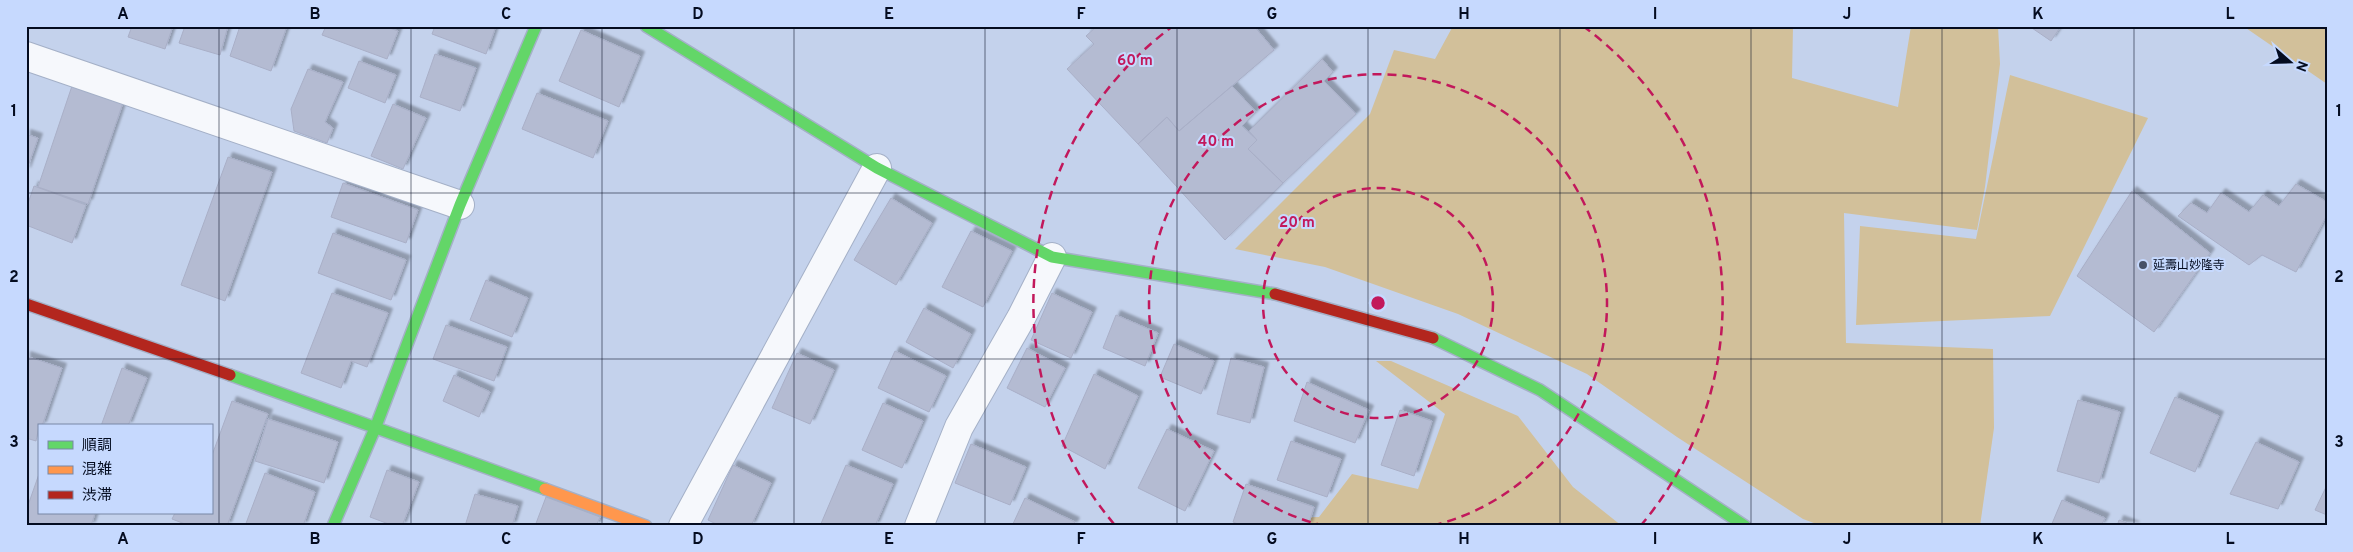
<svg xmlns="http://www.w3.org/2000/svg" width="2353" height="552" font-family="Overpass,'Noto Sans JP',sans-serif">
<defs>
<filter id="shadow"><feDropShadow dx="4.5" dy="-4.5" stdDeviation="1" flood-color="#0004"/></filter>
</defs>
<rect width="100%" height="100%" fill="#c4d2ec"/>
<path fill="#d2c09a" d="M 1453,26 L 1793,26 L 1792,78 L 1898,107 L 1911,26 L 1998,26 L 2000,64 L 1985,187 L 1977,230 L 1844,213 L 1846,343 L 1993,349 L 1994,428 L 1980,526 L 1822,526 L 1803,519 L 1677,437 L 1587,374 L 1458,314 L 1325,267 L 1235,249 L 1370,114 L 1394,50 L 1435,59 Z
M 2243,26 L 2327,26 L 2327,84 Z
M 2010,75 L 2148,118 L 2050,316 L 1856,325 L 1860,226 L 1976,239 Z
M 1376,361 L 1391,361 L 1518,416 L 1573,487 L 1622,526 L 1251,526 L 1256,519 L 1319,517 L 1352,474 L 1418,489 L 1445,414 Z"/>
<path fill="#b4bbd2" stroke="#a9afc7" filter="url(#shadow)" d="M 132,26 L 173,26 L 165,49 L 128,37 Z
M 185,26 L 228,26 L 220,55 L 179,43 Z
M 240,26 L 287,26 L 271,71 L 230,56 Z
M 326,26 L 384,26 L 398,31 L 387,59 L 322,35 Z
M 435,26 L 496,26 L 486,54 L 432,34 Z
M 1097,26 L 1254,26 L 1274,50 L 1179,131 L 1167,117 L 1138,144 L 1067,69 L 1094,44 L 1086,36 Z
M 2029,26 L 2061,26 L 2051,41 Z
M 581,30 L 640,56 L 619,107 L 559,81 Z
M 435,54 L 476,68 L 460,111 L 420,97 Z
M 1322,59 L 1333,72 L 1324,81 L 1356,114 L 1283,183 L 1248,149 L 1257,140 L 1249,131 Z
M 359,61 L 396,75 L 385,103 L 348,88 Z
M 308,69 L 343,82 L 325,122 L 333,128 L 327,143 L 294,131 L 291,109 Z
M 74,80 L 125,97 L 88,204 L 38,187 Z
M 1232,86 L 1256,112 L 1242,126 L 1257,140 L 1248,149 L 1283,183 L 1225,240 L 1138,144 L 1167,117 L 1179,131 Z
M 537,93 L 608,121 L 593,158 L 522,129 Z
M 393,104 L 426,118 L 403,169 L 371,156 Z
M 26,134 L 38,138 L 26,172 Z
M 228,157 L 272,172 L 225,301 L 181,285 Z
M 343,183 L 418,210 L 406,243 L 331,217 Z
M 2296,184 L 2327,202 L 2327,215 L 2296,272 L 2262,255 L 2249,265 L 2178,216 L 2191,203 L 2207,213 L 2221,193 L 2249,212 L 2263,195 L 2279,206 Z
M 34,186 L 86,205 L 72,243 L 26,225 L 26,209 Z
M 2132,191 L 2210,253 L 2154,332 L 2077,276 Z
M 891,198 L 932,223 L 896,285 L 854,260 Z
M 971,231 L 1012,251 L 983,307 L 942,287 Z
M 333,233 L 406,260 L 391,300 L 318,273 Z
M 486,280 L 528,298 L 512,337 L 470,320 Z
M 332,293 L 388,313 L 367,367 L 351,361 L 341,388 L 301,373 Z
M 1052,293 L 1092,312 L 1071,358 L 1031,340 Z
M 924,308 L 971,334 L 953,368 L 906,342 Z
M 1116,315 L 1158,333 L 1145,366 L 1103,348 Z
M 446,325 L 507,347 L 494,381 L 433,359 Z
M 1174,344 L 1214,361 L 1201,394 L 1160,377 Z
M 1027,348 L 1065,368 L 1045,407 L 1007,388 Z
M 895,351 L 946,376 L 929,412 L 878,388 Z
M 797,353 L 834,370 L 810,424 L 772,408 Z
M 26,356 L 62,368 L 42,426 L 39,426 L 36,441 L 26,438 Z
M 1231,358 L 1264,367 L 1250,423 L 1217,414 Z
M 122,368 L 147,378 L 128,426 L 101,426 Z
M 1094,374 L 1138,396 L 1105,469 L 1062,446 Z
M 454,375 L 490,392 L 479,417 L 443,401 Z
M 1307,382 L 1369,410 L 1355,443 L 1294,421 Z
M 2175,397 L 2219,416 L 2195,472 L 2150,453 Z
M 2078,400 L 2120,412 L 2099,483 L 2057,471 Z
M 232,401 L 268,414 L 227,526 L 190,526 L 172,519 L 175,513 L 211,513 L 211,458 Z
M 883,403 L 923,421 L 902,468 L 862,450 Z
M 1400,410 L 1432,421 L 1414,476 L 1381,465 Z
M 268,419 L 338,442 L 324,483 L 255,461 Z
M 1167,429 L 1214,451 L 1185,511 L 1138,488 Z
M 1291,441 L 1341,459 L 1327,497 L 1277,480 Z
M 2256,442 L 2299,462 L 2278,509 L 2230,494 Z
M 971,444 L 1026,467 L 1010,505 L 955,483 Z
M 733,465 L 771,483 L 751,526 L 720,526 L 708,520 Z
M 846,465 L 893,484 L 875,526 L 820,526 Z
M 387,470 L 419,482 L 402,526 L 394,526 L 370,517 Z
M 265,473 L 315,492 L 303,526 L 245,526 Z
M 39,474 L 39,513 L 95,513 L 91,526 L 26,526 L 26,511 Z
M 1246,484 L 1314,507 L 1308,526 L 1243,526 L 1233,522 Z
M 2327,485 L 2327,515 L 2315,510 Z
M 475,494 L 518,506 L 512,526 L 465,526 Z
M 546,497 L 600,517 L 596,526 L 535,526 Z
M 1025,498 L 1075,522 L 1073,526 L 1012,526 Z
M 2062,500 L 2105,518 L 2101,526 L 2051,526 Z
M 2119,520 L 2135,526 L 2117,526 Z"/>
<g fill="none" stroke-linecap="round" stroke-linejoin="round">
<defs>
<path id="street" d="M 26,56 L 460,205
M 683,526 L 877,168
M 919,526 L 959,427 L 1021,318 L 1052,257"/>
<path id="fast" d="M 646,26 L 877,168 L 1052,257 L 1275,294
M 1433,338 L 1540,390 L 1745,526
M 230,375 L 545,489
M 333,526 L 376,426 L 460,205 L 536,26"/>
<path id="slow" d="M 545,489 L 646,526"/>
<path id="jam" d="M 1275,294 L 1433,338
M 26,304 L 230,375"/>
</defs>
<use href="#street" stroke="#a4b0c7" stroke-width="30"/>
<use href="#fast" stroke="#a4b0c7" stroke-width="14"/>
<use href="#slow" stroke="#a4b0c7" stroke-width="14"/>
<use href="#jam" stroke="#a4b0c7" stroke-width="14"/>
<use href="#street" stroke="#f6f8fc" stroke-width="28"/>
<use href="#fast" stroke="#63d668" stroke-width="11"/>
<use href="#slow" stroke="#ff974d" stroke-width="11"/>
<use href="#jam" stroke="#b3261e" stroke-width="11"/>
</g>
<path fill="none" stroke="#040c20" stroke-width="1" stroke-opacity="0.55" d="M 219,26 L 219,526M 411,26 L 411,526M 602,26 L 602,526M 794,26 L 794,526M 985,26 L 985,526M 1177,26 L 1177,526M 1368,26 L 1368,526M 1560,26 L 1560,526M 1751,26 L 1751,526M 1942,26 L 1942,526M 2134,26 L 2134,526M 26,193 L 2327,193M 26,359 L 2327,359"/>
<g fill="none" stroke="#c2185b" stroke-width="2.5" stroke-dasharray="9 6">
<circle cx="1378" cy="303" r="115"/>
<path d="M1325 526A229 229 0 1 1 1431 526"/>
<path d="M1114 524A344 344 0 0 1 1173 26M1583 26A344 344 0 0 1 1642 524"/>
</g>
<circle fill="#475167" stroke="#c6d9fe" stroke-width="2" cx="2143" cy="265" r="5"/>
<g text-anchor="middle" stroke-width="4" stroke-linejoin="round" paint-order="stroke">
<g font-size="12" fill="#040c20" stroke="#c6d9fe" text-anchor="start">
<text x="2153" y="269">延壽山妙隆寺</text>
</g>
</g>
<circle cx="1378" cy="303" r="8" fill="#c2185b" stroke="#c6d9fe" stroke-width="2.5"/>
<g font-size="15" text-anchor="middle" font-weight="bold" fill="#c2185b" stroke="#c6d9fe" stroke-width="4" stroke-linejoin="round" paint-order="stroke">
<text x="1135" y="65">60 m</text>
<text x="1216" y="146">40 m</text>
<text x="1297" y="227">20 m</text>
</g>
<rect width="2353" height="552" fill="none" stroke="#c6d9fe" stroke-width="55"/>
<rect x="38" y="424" width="175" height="90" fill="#c6d9fe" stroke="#7887a5"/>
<rect x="48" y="441" width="25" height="8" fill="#63d668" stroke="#7887a5"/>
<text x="82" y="450" font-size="15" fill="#040c20">順調</text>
<rect x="48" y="466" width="25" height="8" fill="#ff974d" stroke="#7887a5"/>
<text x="82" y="474" font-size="15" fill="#040c20">混雑</text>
<rect x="48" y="491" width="25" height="8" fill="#b3261e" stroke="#7887a5"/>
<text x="82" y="500" font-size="15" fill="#040c20">渋滞</text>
<g transform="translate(2290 62) rotate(110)" stroke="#c6d9fe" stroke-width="4" paint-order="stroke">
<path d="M0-4L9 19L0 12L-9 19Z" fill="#040c20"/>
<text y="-8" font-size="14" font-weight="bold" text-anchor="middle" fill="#040c20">N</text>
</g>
<rect x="28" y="28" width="2298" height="496" fill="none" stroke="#040c20" stroke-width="2"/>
<g font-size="16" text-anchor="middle" font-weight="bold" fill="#040c20">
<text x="123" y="19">A</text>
<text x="315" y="19">B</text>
<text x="506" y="19">C</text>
<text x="698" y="19">D</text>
<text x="889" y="19">E</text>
<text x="1081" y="19">F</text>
<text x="1272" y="19">G</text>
<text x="1464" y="19">H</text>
<text x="1655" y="19">I</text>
<text x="1847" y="19">J</text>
<text x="2038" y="19">K</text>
<text x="2230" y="19">L</text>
<text x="14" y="116">1</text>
<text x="2339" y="116">1</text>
<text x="14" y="282">2</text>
<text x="2339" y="282">2</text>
<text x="14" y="447">3</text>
<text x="2339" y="447">3</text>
<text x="123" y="544">A</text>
<text x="315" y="544">B</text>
<text x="506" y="544">C</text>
<text x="698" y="544">D</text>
<text x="889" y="544">E</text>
<text x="1081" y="544">F</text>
<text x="1272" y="544">G</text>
<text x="1464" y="544">H</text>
<text x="1655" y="544">I</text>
<text x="1847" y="544">J</text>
<text x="2038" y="544">K</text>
<text x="2230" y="544">L</text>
</g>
</svg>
